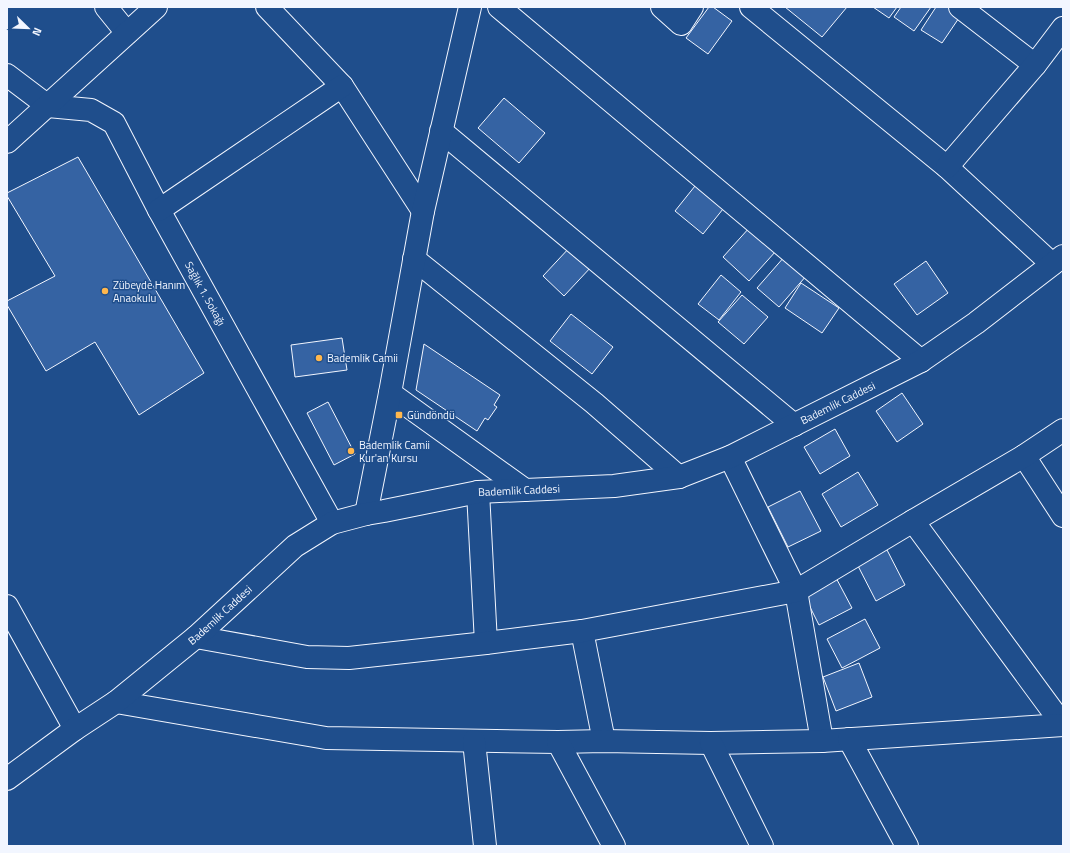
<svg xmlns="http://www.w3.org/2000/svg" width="1070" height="853" font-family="'Titillium Web',sans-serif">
<rect width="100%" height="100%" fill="#1f4e8c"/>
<path fill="#3563a3" stroke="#f2f6ff" d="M 709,7 L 713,7 L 732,21 L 708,54 L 686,38 Z
M 785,7 L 847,7 L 822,37 Z
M 873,7 L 897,7 L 889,18 Z
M 901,7 L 931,7 L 914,31 L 894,17 Z
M 936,7 L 955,7 L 963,12 L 942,43 L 921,30 Z
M 504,98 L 545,133 L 519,163 L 478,128 Z
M 78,157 L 204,373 L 139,415 L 95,342 L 46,371 L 7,305 L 7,301 L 55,276 L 7,196 L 7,193 Z
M 695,186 L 723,209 L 703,234 L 675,211 Z
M 750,227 L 776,251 L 749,281 L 723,257 Z
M 571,246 L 592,266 L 564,296 L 543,276 Z
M 785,256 L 807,275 L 779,307 L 757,288 Z
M 926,261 L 948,293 L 917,315 L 894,284 Z
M 721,275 L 741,292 L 719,320 L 698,304 Z
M 801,283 L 839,308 L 822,333 L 785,308 Z
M 742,295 L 768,317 L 744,344 L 718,322 Z
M 571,314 L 613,347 L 592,374 L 550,341 Z
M 342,338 L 347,370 L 295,377 L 291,345 Z
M 424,344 L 500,395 L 494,405 L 497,407 L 488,420 L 485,418 L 477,431 L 416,390 Z
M 902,393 L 923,424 L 897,442 L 876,411 Z
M 328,402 L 355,454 L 334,465 L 307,413 Z
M 835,429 L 850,456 L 820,474 L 804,447 Z
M 858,472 L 878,505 L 841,527 L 822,494 Z
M 800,491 L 821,531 L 788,547 L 768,507 Z
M 886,548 L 905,585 L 876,601 L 857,564 Z
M 834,574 L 852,608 L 819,625 L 802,591 Z
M 865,619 L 880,648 L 842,668 L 827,639 Z
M 859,663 L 872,697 L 836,711 L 823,677 Z"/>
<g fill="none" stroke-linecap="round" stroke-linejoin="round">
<defs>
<g id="minor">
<path d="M 106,7 L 127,33"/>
<path d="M 267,7 L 342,86 L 423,211"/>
<path d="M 499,7 L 921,361"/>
<path d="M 662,7 L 681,24 L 692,7"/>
<path d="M 751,7 L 947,167 L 1052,264"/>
<path d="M 960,7 L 1035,65"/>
<path d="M 7,75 L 48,106"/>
<path id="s1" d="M 48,106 L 91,110 L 114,123 L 159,210 L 332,523"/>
<path d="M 441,131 L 794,425"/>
<path d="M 7,142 L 156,7"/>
<path d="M 947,167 L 1035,65 L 1063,28"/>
<path d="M 159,210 L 342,86"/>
<path d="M 414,259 L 594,403 L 679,477"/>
<path d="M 390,393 L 525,490"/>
<path d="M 1024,456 L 1063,516"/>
<path d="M 730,457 L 796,591 L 822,741"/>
<path d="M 478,492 L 486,643"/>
<path d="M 366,514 L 390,393 L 423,211 L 470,7"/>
<path d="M 913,521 L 1063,725"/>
<path d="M 7,606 L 75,729"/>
<path d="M 582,631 L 604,741"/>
<path d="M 196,637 L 307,657 L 349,658 L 486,643 L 582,631 L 796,591 L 913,521 L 1024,456 L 1063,430"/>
<path d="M 116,702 L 326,738 L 558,742 L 604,741 L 711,743 L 822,741 L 1063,725"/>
<path d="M 849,739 L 907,846"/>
<path d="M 474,741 L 485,846"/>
<path d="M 558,742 L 614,846"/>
<path d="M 711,743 L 762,846"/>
<path id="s2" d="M 7,779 L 75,729 L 116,702 L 196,637 L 295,546 L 332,523 L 366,514 L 384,511 L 478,492 L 614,486 L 679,477 L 730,457 L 921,361 L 976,323 L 1063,256"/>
</g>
</defs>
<use href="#minor" stroke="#f2f6ff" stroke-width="24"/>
<use href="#minor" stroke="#1f4e8c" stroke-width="22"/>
</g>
<g fill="#ffb74d" stroke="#1f4e8c" stroke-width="1.5">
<circle cx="105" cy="291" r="4"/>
<circle cx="319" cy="358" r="4"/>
<rect x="395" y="411" width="8" height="8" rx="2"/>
<circle cx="351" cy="451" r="4"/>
</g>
<g text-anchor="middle" stroke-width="3" stroke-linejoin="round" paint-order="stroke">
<g font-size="11" fill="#f2f6ff" stroke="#1f4e8c" text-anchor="start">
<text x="113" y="289">Zübeyde Hanım<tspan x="113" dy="13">Anaokulu</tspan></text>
<text x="327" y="362">Bademlik Camii</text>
<text x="407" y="419">Gündöndü</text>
<text x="359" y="449">Bademlik Camii<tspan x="359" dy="13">Kur'an Kursu</tspan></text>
</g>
<g font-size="11" fill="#f2f6ff" stroke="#1f4e8c">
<text dy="4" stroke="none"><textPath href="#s1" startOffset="263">Sağlık 1. Sokağı</textPath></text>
<text dy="4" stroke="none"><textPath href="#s2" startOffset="941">Bademlik Caddesi</textPath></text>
<text dy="4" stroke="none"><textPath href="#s2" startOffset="605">Bademlik Caddesi</textPath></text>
<text dy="4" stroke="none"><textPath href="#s2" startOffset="269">Bademlik Caddesi</textPath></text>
</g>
</g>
<rect width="1070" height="853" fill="none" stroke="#f2f6ff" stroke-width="16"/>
<g transform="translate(28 28) rotate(113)" stroke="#1f4e8c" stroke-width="3" paint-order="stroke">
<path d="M0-3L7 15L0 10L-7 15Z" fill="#f2f6ff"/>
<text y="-6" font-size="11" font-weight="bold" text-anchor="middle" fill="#f2f6ff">N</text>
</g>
</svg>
